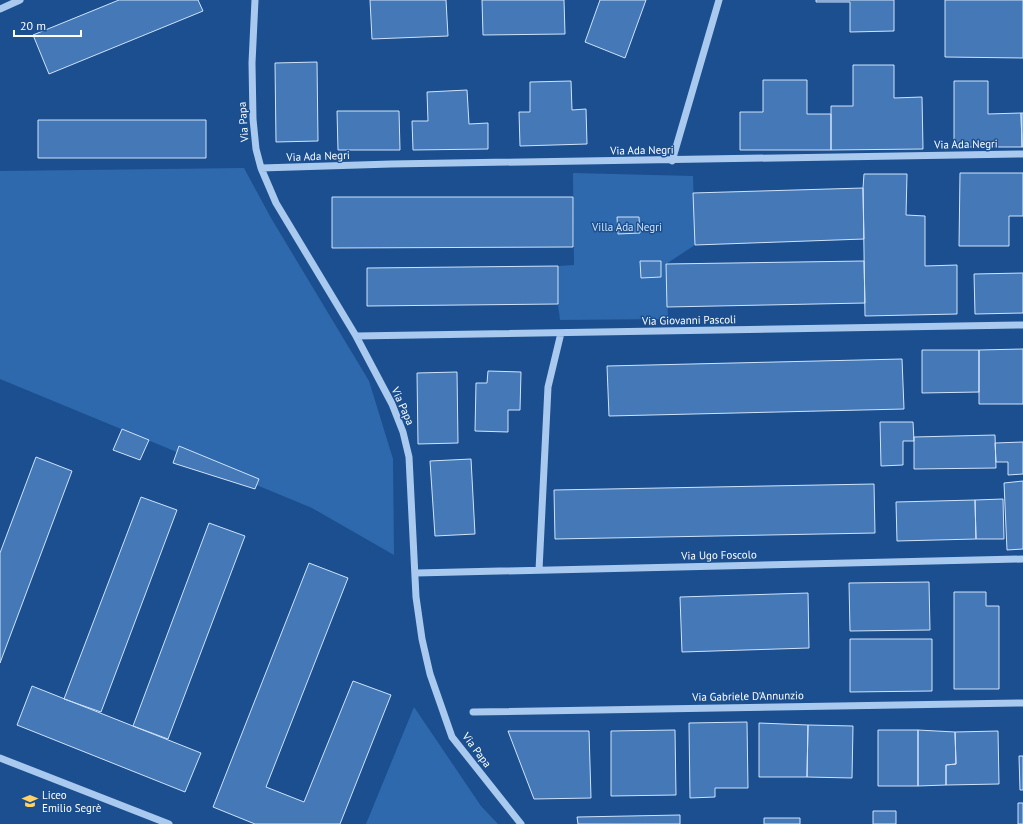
<svg xmlns="http://www.w3.org/2000/svg" width="1023" height="824" font-family="'PT Sans',sans-serif">
<rect width="100%" height="100%" fill="#1b4f8f"/>
<path fill="#2e69ad" d="M 244,168 L 271,218 L 369,381 L 393,459 L 394,555 L 312,508 L 0,379 L 0,171 Z
M 573,173 L 693,176 L 695,245 L 666,264 L 668,319 L 560,320 L 558,304 L 558,266 L 574,265 Z
M 414,707 L 481,806 L 498,824 L 366,824 Z"/>
<path fill="#4478b7" stroke="#cfe3fa" d="M 119,0 L 198,0 L 203,11 L 49,74 L 33,35 Z
M 370,0 L 446,0 L 448,36 L 372,39 Z
M 482,0 L 564,0 L 565,34 L 483,35 Z
M 600,0 L 646,0 L 625,58 L 585,42 Z
M 816,0 L 894,0 L 894,31 L 850,32 L 850,2 L 816,2 Z
M 945,0 L 1023,0 L 1023,58 L 945,57 Z
M 317,62 L 318,141 L 276,142 L 275,63 Z
M 853,65 L 894,65 L 894,98 L 922,97 L 923,149 L 831,150 L 831,106 L 853,106 Z
M 763,80 L 807,80 L 807,114 L 831,114 L 831,150 L 740,150 L 740,112 L 763,112 Z
M 571,81 L 572,110 L 586,109 L 587,144 L 520,146 L 519,112 L 530,112 L 530,82 Z
M 954,81 L 988,81 L 988,114 L 1021,113 L 1022,147 L 954,147 Z
M 467,90 L 469,124 L 488,123 L 488,149 L 413,150 L 412,121 L 428,121 L 427,92 Z
M 337,111 L 399,111 L 400,150 L 338,150 Z
M 1021,113 L 1023,113 L 1023,147 L 1022,147 Z
M 38,120 L 206,120 L 206,158 L 38,158 Z
M 960,173 L 1023,173 L 1023,216 L 1009,216 L 1009,246 L 959,246 Z
M 864,174 L 907,174 L 906,215 L 925,216 L 925,266 L 957,265 L 957,314 L 865,316 L 863,188 Z
M 863,188 L 864,239 L 695,245 L 693,193 Z
M 332,197 L 573,197 L 573,247 L 332,248 Z
M 617,217 L 639,217 L 640,233 L 618,234 Z
M 640,261 L 661,261 L 661,277 L 641,278 Z
M 864,261 L 865,303 L 667,307 L 666,264 Z
M 558,266 L 558,304 L 367,306 L 367,268 Z
M 1023,273 L 1023,313 L 975,314 L 974,274 Z
M 1023,349 L 1023,404 L 979,404 L 979,350 Z
M 922,350 L 979,350 L 979,392 L 922,393 Z
M 902,359 L 904,409 L 609,416 L 607,366 Z
M 488,371 L 521,372 L 520,410 L 508,410 L 508,432 L 475,431 L 476,383 L 487,383 Z
M 457,372 L 458,443 L 418,444 L 417,373 Z
M 880,422 L 913,422 L 914,441 L 903,441 L 903,465 L 881,466 Z
M 122,429 L 149,440 L 140,460 L 113,450 Z
M 995,435 L 996,468 L 914,469 L 914,437 Z
M 1023,442 L 1023,474 L 1008,475 L 1008,462 L 996,462 L 995,443 Z
M 179,446 L 259,479 L 255,489 L 173,463 Z
M 36,457 L 72,471 L 0,663 L 0,553 Z
M 471,459 L 475,534 L 435,536 L 430,461 Z
M 1023,481 L 1023,549 L 1007,550 L 1004,483 Z
M 874,484 L 875,533 L 555,539 L 554,490 Z
M 141,497 L 177,510 L 101,712 L 64,699 Z
M 1003,499 L 1004,539 L 976,539 L 975,500 Z
M 975,500 L 976,539 L 897,541 L 896,502 Z
M 209,523 L 245,536 L 168,739 L 133,726 Z
M 309,563 L 348,578 L 266,787 L 304,802 L 353,681 L 391,695 L 340,824 L 255,824 L 213,807 Z
M 929,582 L 930,630 L 850,631 L 849,583 Z
M 954,592 L 986,592 L 986,606 L 999,606 L 999,689 L 954,689 Z
M 808,593 L 809,648 L 682,652 L 680,597 Z
M 850,639 L 932,639 L 932,691 L 850,692 Z
M 32,686 L 201,753 L 185,792 L 17,725 Z
M 747,722 L 748,788 L 715,788 L 715,797 L 690,798 L 689,723 Z
M 759,723 L 808,725 L 807,777 L 759,777 Z
M 808,725 L 853,726 L 852,778 L 807,777 Z
M 675,730 L 676,795 L 611,796 L 611,731 Z
M 878,730 L 918,730 L 918,786 L 878,786 Z
M 918,730 L 955,732 L 956,764 L 946,765 L 946,785 L 918,786 Z
M 508,731 L 589,731 L 591,798 L 534,799 Z
M 998,731 L 999,784 L 946,785 L 946,765 L 956,764 L 955,732 Z
M 1019,756 L 1023,756 L 1023,790 L 1020,790 Z
M 1018,803 L 1023,803 L 1023,824 L 1018,824 Z
M 873,811 L 896,811 L 896,824 L 873,824 Z
M 680,815 L 680,824 L 578,824 L 577,817 Z
M 764,818 L 800,818 L 800,824 L 764,824 Z"/>
<g fill="none" stroke-linecap="round" stroke-linejoin="round">
<path stroke="#a9c9ee" stroke-width="7" d="M 255,0 L 252,63 L 253,119 L 256,149 L 261,168 L 276,203 L 356,336 L 392,404 L 403,432 L 409,457 L 416,597 L 422,639 L 430,674 L 452,737 L 521,824
M 0,9 L 20,0
M 672,161 L 719,0
M 261,168 L 391,164 L 1023,154
M 356,336 L 1023,325
M 539,570 L 548,387 L 561,333
M 416,573 L 1023,559
M 473,712 L 1023,703
M 0,758 L 169,824"/>
</g>
<defs>
<symbol id="school-bare" viewBox="-9 -9 18 18"><path d="M0-5L7-2L0 1L-7-2ZM-4 1L0 2.5L4 1V4Q0 6-4 4Z" fill="#ffd166" stroke="#1b4f8f" stroke-width="2.5" paint-order="stroke"/></symbol>
</defs>
<g fill-rule="evenodd">
<use href="#school-bare" x="19" y="790" width="22" height="22"/>
</g>
<g text-anchor="middle" stroke-width="3" stroke-linejoin="round" paint-order="stroke">
<g font-size="11" fill="#fff" stroke="#1b4f8f">
<text transform="translate(243 122) rotate(-94)" y="4">Via Papa</text>
<text transform="translate(966 144) rotate(-1)" y="4">Via Ada Negri</text>
<text transform="translate(642 150) rotate(-1)" y="4">Via Ada Negri</text>
<text transform="translate(318 156) rotate(-2)" y="4">Via Ada Negri</text>
<text transform="translate(689 320) rotate(-1)" y="4">Via Giovanni Pascoli</text>
<text transform="translate(403 406) rotate(66)" y="4">Via Papa</text>
<text transform="translate(719 555) rotate(-1)" y="4">Via Ugo Foscolo</text>
<text transform="translate(748 696) rotate(-1)" y="4">Via Gabriele D'Annunzio</text>
<text transform="translate(477 750) rotate(53)" y="4">Via Papa</text>
</g>
<g font-size="11" fill="#cfe3fa" stroke="#1b4f8f">
<text x="627" y="231">Villa Ada Negri</text>
</g>
<g font-size="11" fill="#fff" stroke="#1b4f8f" text-anchor="start">
<text x="42" y="799">Liceo<tspan x="42" dy="13">Emilio Segrè</tspan></text>
</g>
</g>
<path d="M14 30v6h67v-6" fill="none" stroke="#ffffff" stroke-width="2"/>
<text x="20" y="30" font-size="12" fill="#ffffff" stroke="#1b4f8f" stroke-width="3" paint-order="stroke">20 m</text>
</svg>
